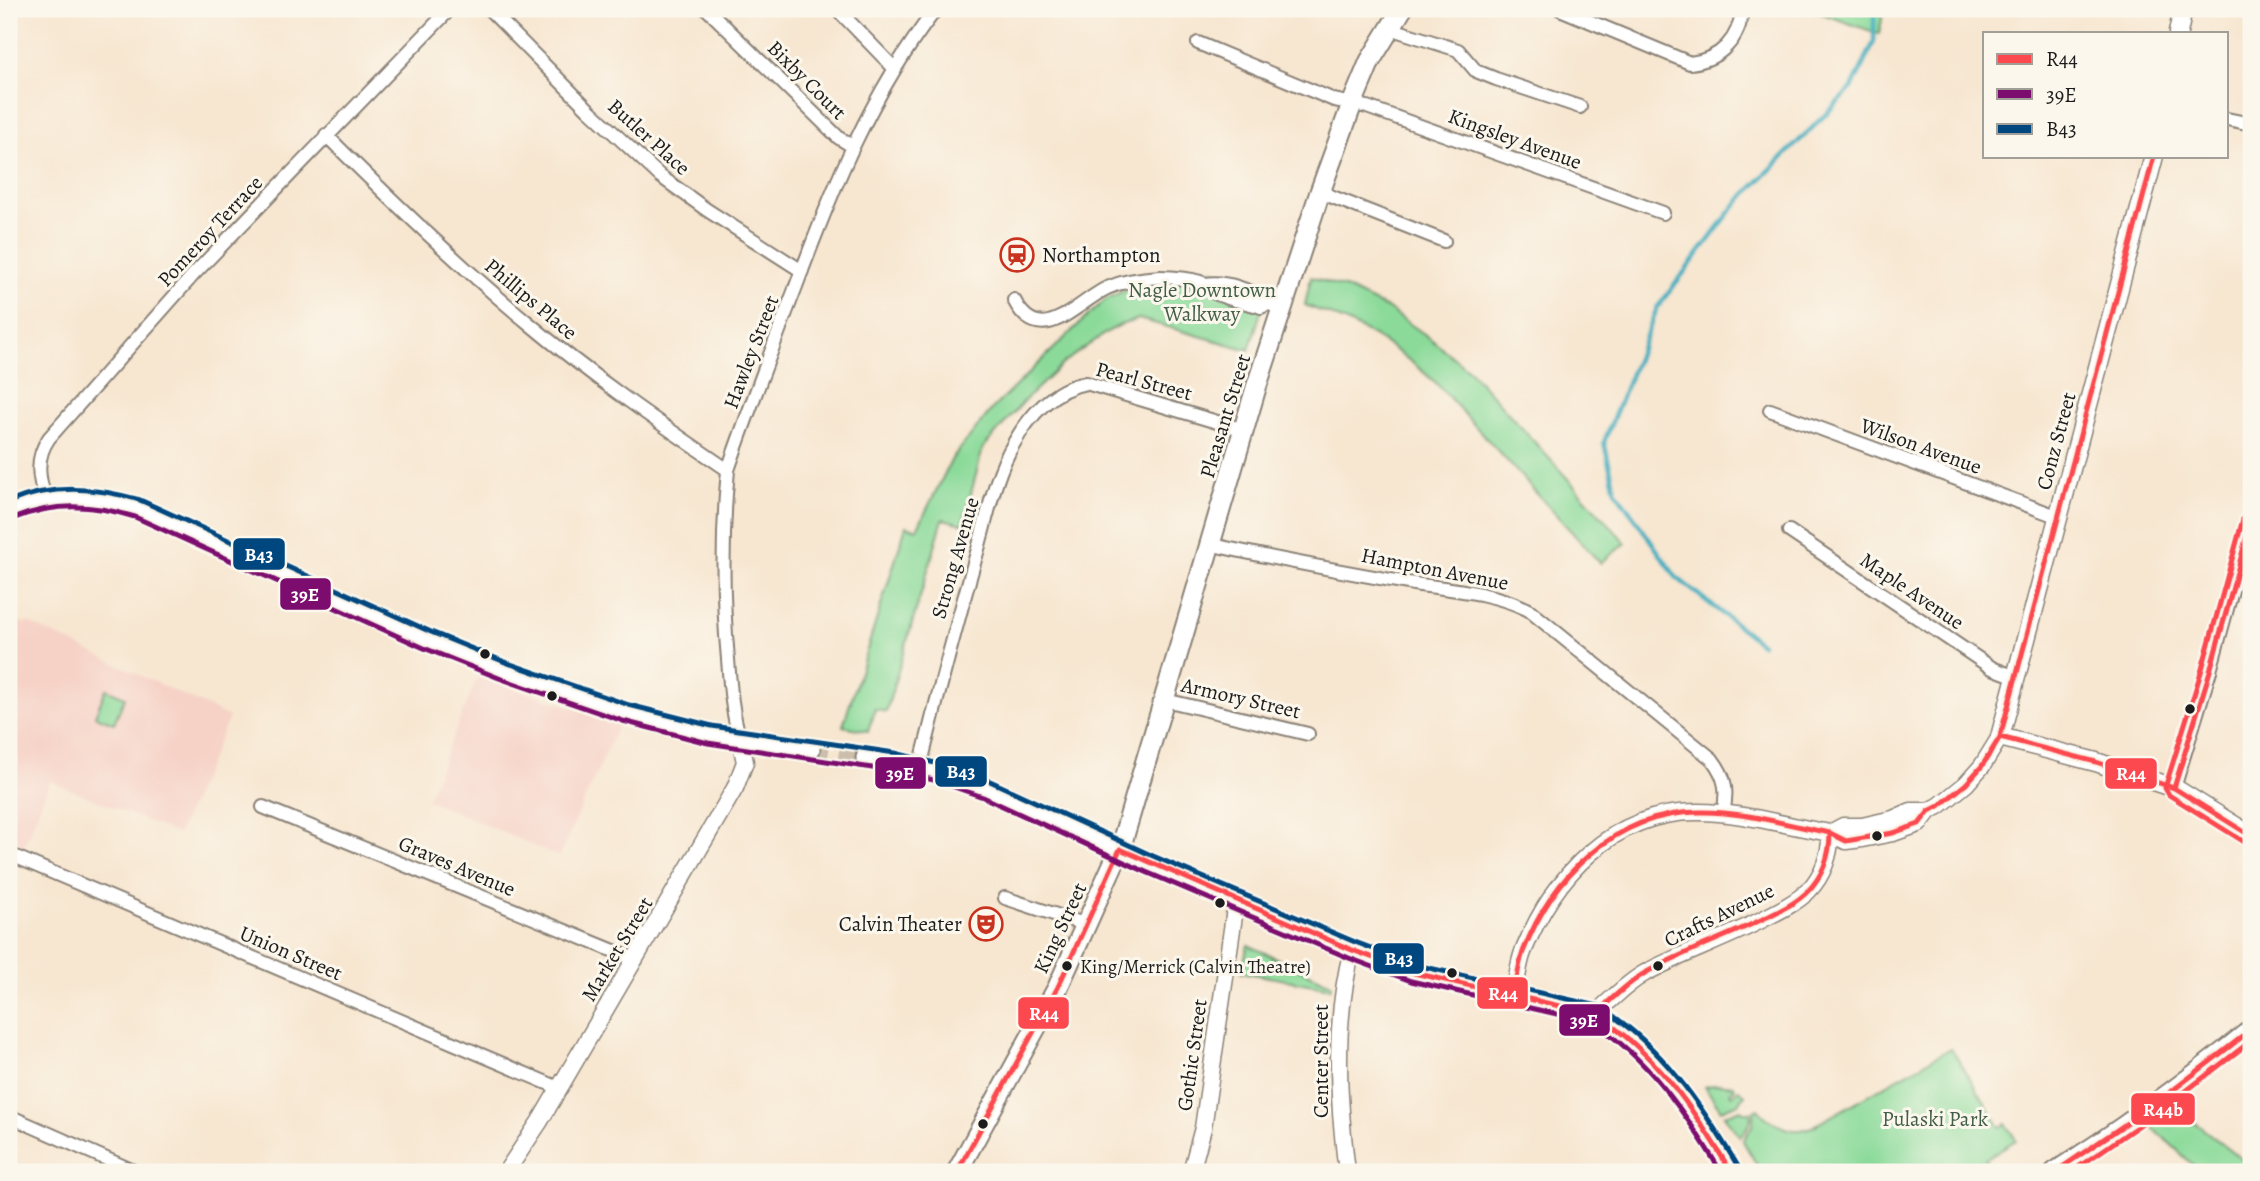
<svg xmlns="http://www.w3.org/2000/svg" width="2260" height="1181" font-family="Alegreya,serif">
<rect width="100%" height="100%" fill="#fbf7ec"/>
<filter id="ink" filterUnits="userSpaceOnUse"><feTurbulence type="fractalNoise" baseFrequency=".0143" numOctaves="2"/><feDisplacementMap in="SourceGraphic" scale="14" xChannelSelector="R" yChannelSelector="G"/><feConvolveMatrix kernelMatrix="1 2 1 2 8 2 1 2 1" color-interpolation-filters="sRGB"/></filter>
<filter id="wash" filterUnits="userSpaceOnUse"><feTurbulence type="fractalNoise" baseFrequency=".00686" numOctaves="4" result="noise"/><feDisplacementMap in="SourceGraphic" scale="28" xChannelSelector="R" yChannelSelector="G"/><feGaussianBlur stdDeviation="1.57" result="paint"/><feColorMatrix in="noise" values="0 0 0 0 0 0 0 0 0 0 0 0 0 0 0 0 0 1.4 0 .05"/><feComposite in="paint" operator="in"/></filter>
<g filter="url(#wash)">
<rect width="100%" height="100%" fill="#f7e6d0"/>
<path fill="#f6d1c6" d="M 9,615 L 25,624 L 27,622 L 229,717 L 178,834 L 50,781 L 24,846 L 9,840 Z
M 478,676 L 619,723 L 559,857 L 427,799 Z"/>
<path fill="#8bda9a" stroke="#547b5b" stroke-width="2" d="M 1809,9 L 1884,9 L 1879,34 Z
M 1194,266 L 1212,270 L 1268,289 L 1249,350 L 1139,319 L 1120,325 L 1107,332 L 1066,361 L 1026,399 L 983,448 L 963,524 L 943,519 L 886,712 L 875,709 L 868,731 L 843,726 L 906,526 L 917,529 L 953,457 L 993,408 L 1076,327 L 1106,299 L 1156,276 L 1177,269 Z
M 1311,277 L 1345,288 L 1387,308 L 1427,336 L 1471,372 L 1626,543 L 1600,563 L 1436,383 C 1393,344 1360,325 1305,305 Z
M 106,689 L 125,697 L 114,723 L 95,716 Z
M 1248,945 L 1331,984 L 1331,988 L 1241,972 Z
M 1951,1048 L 2000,1127 L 2006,1124 L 2016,1140 L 1985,1159 L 1992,1172 L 1916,1172 L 1912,1167 L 1902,1172 L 1761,1172 L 1743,1141 L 1752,1126 L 1754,1111 L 1758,1109 C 1765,1119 1782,1129 1795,1130 C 1801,1131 1807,1128 1812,1127 Z
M 1718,1084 L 1734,1086 L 1735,1088 L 1730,1092 L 1732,1095 L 1739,1089 L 1745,1095 L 1739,1103 L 1721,1110 L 1705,1087 Z
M 1741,1109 L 1743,1112 L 1751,1112 C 1751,1122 1747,1130 1740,1137 L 1724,1115 Z
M 2177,1109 L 2251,1166 L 2251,1172 L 2201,1172 L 2152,1127 Z"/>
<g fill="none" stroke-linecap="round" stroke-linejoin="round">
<path stroke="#42aec0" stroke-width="4.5" d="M 1761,644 L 1676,577 L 1615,490 L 1604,442 L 1657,308 L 1737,203 L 1852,88 L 1874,42 L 1874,9"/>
</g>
</g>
<g filter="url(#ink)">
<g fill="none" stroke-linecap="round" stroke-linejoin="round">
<path stroke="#cbbeac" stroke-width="19" stroke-dasharray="19 10" stroke-linecap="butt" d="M 810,749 L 866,758"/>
<defs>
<path id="minor" d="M 489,9 L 589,110 L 660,176 L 707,210 L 802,271
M 707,9 L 839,138 L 852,146
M 837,9 L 894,68
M 1560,9 L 1690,63 C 1720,60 1740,39 1742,9
M 1389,28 L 1458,50 L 1476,71 L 1496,79 L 1580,107
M 1198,43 L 1334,100 L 1367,107 L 1663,213
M 2227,119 L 2251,124
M 326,135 C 391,200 456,263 526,321 C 590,375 659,423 728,470
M 1320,192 L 1444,241
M 1206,284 C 1224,281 1256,290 1268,304
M 1014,300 C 1040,351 1077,302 1107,288 C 1123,281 1142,278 1160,277 C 1171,277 1198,279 1207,285 C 1214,290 1207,289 1215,293 C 1228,300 1247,302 1261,307 L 1268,304 L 1283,308
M 1770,410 L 2059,517
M 46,500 C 38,478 35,458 49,438 L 194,274 L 450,9
M 1789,531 L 1992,668 L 2016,677
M 1209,544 C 1277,560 1346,572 1414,584 C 1453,590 1493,592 1529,610 L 1712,759 C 1726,777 1728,791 1723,813
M 1165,700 L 1308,734
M 740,739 C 732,713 730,687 728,659 C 722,596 722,533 728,470 C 749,409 772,349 795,289 C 833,187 869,96 936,9
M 920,767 C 938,694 957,622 978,549 C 988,514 995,475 1014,443 C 1029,416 1054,388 1086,383 L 1244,430
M 2174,788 L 2210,671 L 2251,521
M 263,807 L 636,960
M 9,854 L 559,1088
M 1005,898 L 1087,925
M 9,1116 L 136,1172"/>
<path id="tertiary" d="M 1830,833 L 1843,826 L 1862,826 L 1893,819 L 1911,811 L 1929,811
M 1514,994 C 1517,981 1518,965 1523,952 C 1553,877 1612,811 1698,812 C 1742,812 1787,826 1830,833 L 1846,841 L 1862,839 L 1893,833 L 1919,824 L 1929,811 L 1939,806 L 1966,784 L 1982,766 L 2000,737
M 1595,1014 C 1611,1000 1627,983 1645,973 C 1685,952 1728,938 1767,917 C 1781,910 1797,902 1808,891 C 1823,876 1831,853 1830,833
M 506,1172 L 540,1121 L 735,788 L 745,762 L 740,739
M 1191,1172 L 1203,1128 L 1236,902
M 1347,1172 C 1338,1098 1333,1023 1352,950"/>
<path id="secondary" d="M 2178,33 L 2183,9
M 2154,156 L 2000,737 L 2096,762 L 2174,788 L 2251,836"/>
<path id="primary" d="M 957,1172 L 1058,987 L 1120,849 L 1256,388 L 1320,192 L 1352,104 L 1370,61 L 1402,9
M 2055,1172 C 2124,1129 2188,1081 2251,1030"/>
<path id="trunk" d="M 9,511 C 56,488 109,496 155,515 L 428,640 L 502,670 L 658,723 L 710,735 L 810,749
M 866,758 C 967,773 1057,820 1149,863 C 1214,894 1282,923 1349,949 C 1428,980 1513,994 1595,1014 C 1652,1045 1699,1117 1731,1172"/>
</defs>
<use href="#minor" stroke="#8a8176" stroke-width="16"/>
<use href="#tertiary" stroke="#8a8176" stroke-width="19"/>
<use href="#secondary" stroke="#8a8176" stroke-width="21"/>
<use href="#primary" stroke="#8a8176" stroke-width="23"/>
<use href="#trunk" stroke="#8a8176" stroke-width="23"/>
<use href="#minor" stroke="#fff" stroke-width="12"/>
<use href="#tertiary" stroke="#fff" stroke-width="16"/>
<use href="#secondary" stroke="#fff" stroke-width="18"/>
<use href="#primary" stroke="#fff" stroke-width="19"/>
<use href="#trunk" stroke="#fff" stroke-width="19"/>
<defs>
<path id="bus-1" d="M 2000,737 L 2096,762 L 2174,788 L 2251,836
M 2174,788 L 2210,671 L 2251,521
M 1120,849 L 1352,950 L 1414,973 L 1595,1014 C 1656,1053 1695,1111 1731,1172
M 1514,994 C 1517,980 1518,966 1523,952 C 1552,877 1614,813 1699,812 C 1743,811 1787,825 1830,833 L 1846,841 L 1893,833 L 1919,824 L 1929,811 L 1939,806 L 1966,784 L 1982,766 L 2000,737 L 2154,156
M 1595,1014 C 1611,1000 1626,984 1645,973 C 1684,951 1727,937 1767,917 C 1781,910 1796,903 1807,892 C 1823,876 1830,855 1830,833
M 957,1172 L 1058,987 L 1120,849
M 2055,1172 L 2155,1104 L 2251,1030"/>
<path id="bus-2" d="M 12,519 C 54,502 92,504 135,517 L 424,648 L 499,678 L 623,721 L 708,743 L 892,771 L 934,780 L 983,797 L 1146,872 L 1349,958 L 1411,981 L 1592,1022 C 1649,1059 1687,1115 1721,1172"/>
<path id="bus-3" d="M 9,502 C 53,484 95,487 140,500 L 431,632 L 505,662 L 629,705 L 712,726 L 895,753 L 939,764 L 990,781 L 1153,856 L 1355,942 L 1416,965 L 1598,1006 C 1661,1044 1702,1106 1739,1168"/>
<path id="bus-4" d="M 2243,519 L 2202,669 L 2165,788 L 2169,795 L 2246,843
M 2071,1172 L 2160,1111 L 2251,1041"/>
</defs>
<use href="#bus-1" stroke="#fbf7ec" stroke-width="10"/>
<use href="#bus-2" stroke="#fbf7ec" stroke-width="10"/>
<use href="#bus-3" stroke="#fbf7ec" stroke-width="10"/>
<use href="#bus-4" stroke="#fbf7ec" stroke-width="10"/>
<use href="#bus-1" stroke="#fc4950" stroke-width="5"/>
<use href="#bus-2" stroke="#7c0d6e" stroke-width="5"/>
<use href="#bus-3" stroke="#00467f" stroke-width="5"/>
<use href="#bus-4" stroke="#fc4950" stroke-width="5"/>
</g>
</g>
<defs>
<symbol id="station-ring" viewBox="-11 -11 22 22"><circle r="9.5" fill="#fbf7ec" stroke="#c8321e" stroke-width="1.5"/><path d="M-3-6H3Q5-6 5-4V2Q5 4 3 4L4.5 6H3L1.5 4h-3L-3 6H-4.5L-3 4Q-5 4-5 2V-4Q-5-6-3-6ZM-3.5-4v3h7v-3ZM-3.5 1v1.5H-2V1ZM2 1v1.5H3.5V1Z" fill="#c8321e"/></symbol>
<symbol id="theatre-ring" viewBox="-11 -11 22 22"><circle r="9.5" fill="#fbf7ec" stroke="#c8321e" stroke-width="1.5"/><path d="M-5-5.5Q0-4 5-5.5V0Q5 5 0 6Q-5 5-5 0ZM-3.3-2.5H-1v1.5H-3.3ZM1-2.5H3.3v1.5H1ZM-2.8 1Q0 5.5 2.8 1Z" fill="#c8321e"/></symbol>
</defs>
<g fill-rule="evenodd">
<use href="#station-ring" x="998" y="236" width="38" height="38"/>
<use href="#theatre-ring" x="967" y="905" width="38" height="38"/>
</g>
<g fill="#1c1c1c" stroke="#fbf7ec" stroke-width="2.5">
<circle cx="485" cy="654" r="6"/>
<circle cx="552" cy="696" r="6"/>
<circle cx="2190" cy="709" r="6"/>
<circle cx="1877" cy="836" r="6"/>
<circle cx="1220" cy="903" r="6"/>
<circle cx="1067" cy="966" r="6"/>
<circle cx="1658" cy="966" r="6"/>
<circle cx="1452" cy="973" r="6"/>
<circle cx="983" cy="1124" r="6"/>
</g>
<g text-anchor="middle" stroke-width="6" stroke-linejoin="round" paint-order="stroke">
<g font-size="19" fill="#1c1c1c" stroke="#fbf7ec" text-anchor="start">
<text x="1080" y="973">King/Merrick (Calvin Theatre)</text>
</g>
<g font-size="21" fill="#1c1c1c" stroke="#fbf7ec">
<text transform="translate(807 80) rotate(45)" y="7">Bixby Court</text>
<text transform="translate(649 137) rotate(42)" y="7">Butler Place</text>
<text transform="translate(1515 139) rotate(20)" y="7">Kingsley Avenue</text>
<text transform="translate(210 231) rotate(-47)" y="7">Pomeroy Terrace</text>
<text transform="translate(531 299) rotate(40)" y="7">Phillips Place</text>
<text transform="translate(751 352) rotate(-69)" y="7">Hawley Street</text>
<text transform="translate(1144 381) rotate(15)" y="7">Pearl Street</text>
<text transform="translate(1225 416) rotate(-73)" y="7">Pleasant Street</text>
<text transform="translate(2056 441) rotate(-75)" y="7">Conz Street</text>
<text transform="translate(1921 446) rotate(20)" y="7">Wilson Avenue</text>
<text transform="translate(955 558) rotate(-74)" y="7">Strong Avenue</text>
<text transform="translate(1435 569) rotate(11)" y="7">Hampton Avenue</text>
<text transform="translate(1912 591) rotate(34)" y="7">Maple Avenue</text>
<text transform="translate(1241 698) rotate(13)" y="7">Armory Street</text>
<text transform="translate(457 866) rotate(23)" y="7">Graves Avenue</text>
<text transform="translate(1719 915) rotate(-26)" y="7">Crafts Avenue</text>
<text transform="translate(1060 928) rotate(-65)" y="7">King Street</text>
<text transform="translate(617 949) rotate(-59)" y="7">Market Street</text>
<text transform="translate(291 953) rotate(23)" y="7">Union Street</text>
<text transform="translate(1192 1055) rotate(-82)" y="7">Gothic Street</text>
<text transform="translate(1321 1061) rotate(-90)" y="7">Center Street</text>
</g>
<g font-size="21" fill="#1c1c1c" stroke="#fbf7ec" text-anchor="start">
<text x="1042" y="262">Northampton</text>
<text x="962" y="931" text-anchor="end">Calvin Theater</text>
</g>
<g font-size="21" fill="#435e48" stroke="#fbf7ec">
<text x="1202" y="297">Nagle Downtown<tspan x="1202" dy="24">Walkway</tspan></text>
<text x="1935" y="1126">Pulaski Park</text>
</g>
</g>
<g stroke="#fbf7ec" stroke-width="2.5">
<rect x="232" y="537" width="54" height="34" rx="7" fill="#00467f"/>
<rect x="279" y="577" width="53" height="34" rx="7" fill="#7c0d6e"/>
<rect x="934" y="755" width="54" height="33" rx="7" fill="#00467f"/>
<rect x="874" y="756" width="53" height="34" rx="7" fill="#7c0d6e"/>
<rect x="2104" y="757" width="54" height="33" rx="7" fill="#fc4950"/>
<rect x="1372" y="942" width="53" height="33" rx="7" fill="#00467f"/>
<rect x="1476" y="976" width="53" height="34" rx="7" fill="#fc4950"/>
<rect x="1017" y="996" width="53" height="34" rx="7" fill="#fc4950"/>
<rect x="1558" y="1003" width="53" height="34" rx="7" fill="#7c0d6e"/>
<rect x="2130" y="1092" width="66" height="34" rx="7" fill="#fc4950"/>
</g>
<g font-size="19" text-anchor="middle" font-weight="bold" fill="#fff">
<text x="259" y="561">B43</text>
<text x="305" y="601">39E</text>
<text x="961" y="778">B43</text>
<text x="900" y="780">39E</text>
<text x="2131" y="780">R44</text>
<text x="1399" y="965">B43</text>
<text x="1503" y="1000">R44</text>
<text x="1044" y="1020">R44</text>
<text x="1584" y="1027">39E</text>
<text x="2163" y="1116">R44b</text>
</g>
<rect width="2260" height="1181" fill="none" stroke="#fbf7ec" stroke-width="35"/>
<rect x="1983" y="32" width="245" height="126" fill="#fbf7ec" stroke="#a29f99" stroke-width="2"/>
<rect x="1997" y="54" width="35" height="10" fill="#fc4950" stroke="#a29f99" stroke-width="2"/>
<text x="2046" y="66" font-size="21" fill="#1c1c1c">R44</text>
<rect x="1997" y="89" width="35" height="10" fill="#7c0d6e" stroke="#a29f99" stroke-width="2"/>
<text x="2046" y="102" font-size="21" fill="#1c1c1c">39E</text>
<rect x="1997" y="124" width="35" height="10" fill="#00467f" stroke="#a29f99" stroke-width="2"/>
<text x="2046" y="136" font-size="21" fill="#1c1c1c">B43</text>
</svg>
